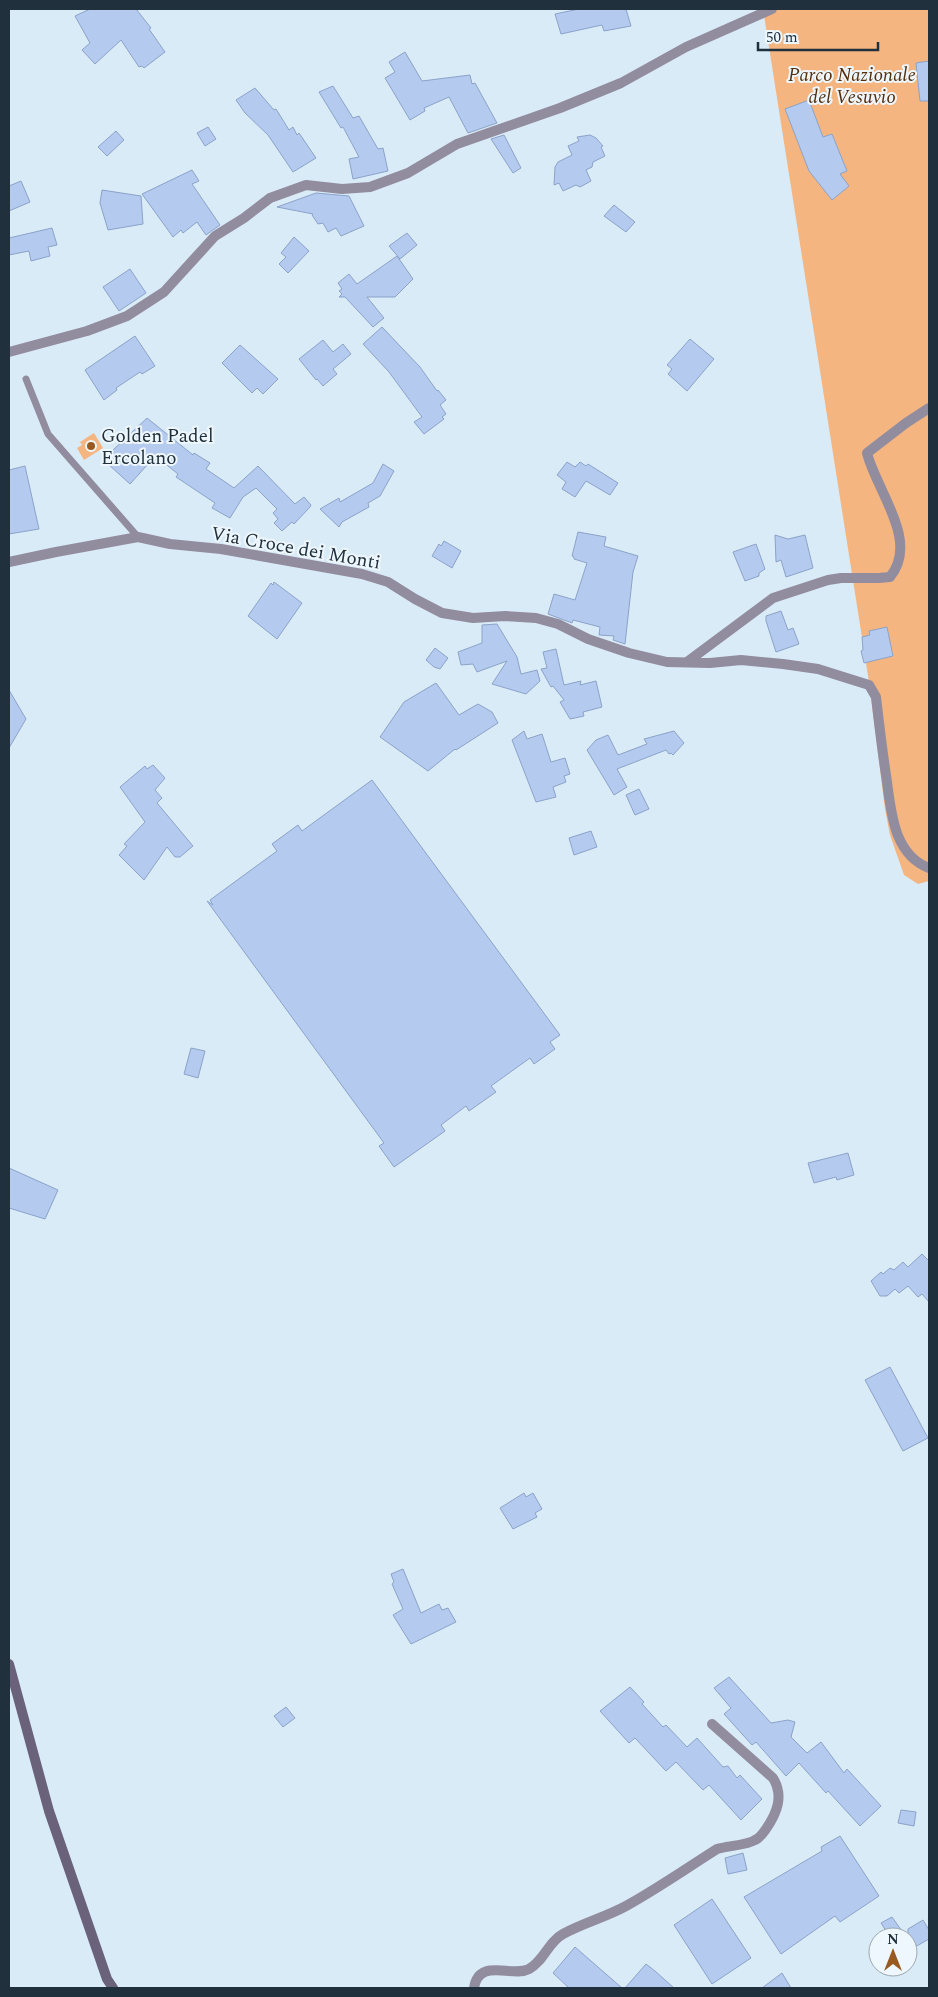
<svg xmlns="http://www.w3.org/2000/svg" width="938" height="1997" font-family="Spectral,serif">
<rect width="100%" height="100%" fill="#daebf8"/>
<path fill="#f4b580" d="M 763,9 L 929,9 L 929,881 L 918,884 L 904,875 L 890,835 L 885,809 L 869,682 Z
M 94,433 L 103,448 L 84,460 L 77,448 L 82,445 L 80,442 Z"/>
<path fill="#b4caef" stroke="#8ba3c9" d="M 90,9 L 136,9 L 151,28 L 149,29 L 165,52 L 144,68 L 142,66 L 139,67 L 121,40 L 95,64 L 82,50 L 90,43 L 75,16 Z
M 579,9 L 626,9 L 631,26 L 604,31 L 602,25 L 561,34 L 555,14 Z
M 405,52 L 422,81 L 470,75 L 472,84 L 475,83 L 497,123 L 468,133 L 449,97 L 424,108 L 425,111 L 410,120 L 385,78 L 395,72 L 389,62 Z
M 929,61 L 929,101 L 920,101 L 916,63 Z
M 333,86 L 353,118 L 359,116 L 378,149 L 383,148 L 388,171 L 353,179 L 349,159 L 359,157 L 343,127 L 341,128 L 319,92 Z
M 255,88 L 274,110 L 276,109 L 289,130 L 293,127 L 297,135 L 299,133 L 316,158 L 293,172 L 268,135 L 245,113 L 236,100 Z
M 809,100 L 823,137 L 832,134 L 847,171 L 840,174 L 849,186 L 832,200 L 809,171 L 785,109 Z
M 208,127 L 216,139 L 205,146 L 197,133 Z
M 116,131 L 124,140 L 107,156 L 98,147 Z
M 504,135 L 521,168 L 513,173 L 491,139 Z
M 590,135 L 596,138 L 603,146 L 601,147 L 605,156 L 593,162 L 592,167 L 586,170 L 591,181 L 580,187 L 576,185 L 563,191 L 559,183 L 554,185 L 555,167 L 558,162 L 572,155 L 568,146 L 579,141 L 577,137 Z
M 192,170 L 199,181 L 192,184 L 220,225 L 206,235 L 197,222 L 183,233 L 181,230 L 173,237 L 142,194 Z
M 21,181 L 30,202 L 9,211 L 9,186 Z
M 102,190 L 141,196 L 143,224 L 108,230 L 100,203 Z
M 316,193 L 349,196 L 364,226 L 341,236 L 336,228 L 328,232 L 323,223 L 318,224 L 312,215 L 313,214 L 277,207 Z
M 614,205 L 635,222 L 626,232 L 604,216 Z
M 52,228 L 57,245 L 48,247 L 50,256 L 31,261 L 29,251 L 9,255 L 9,238 Z
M 407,233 L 417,245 L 400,259 L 389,246 Z
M 294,237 L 309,251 L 288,273 L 279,264 L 286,257 L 281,253 Z
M 397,256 L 413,279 L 395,297 L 367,297 L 384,318 L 373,327 L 345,297 L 339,297 L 342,294 L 339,291 L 342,289 L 338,283 L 349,274 L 357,284 Z
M 130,269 L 146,293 L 119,311 L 103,287 Z
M 382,327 L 420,367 L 437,391 L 438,390 L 446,400 L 440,405 L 446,414 L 442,417 L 444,419 L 424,434 L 414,422 L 422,417 L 389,372 L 363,344 Z
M 135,336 L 155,366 L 142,374 L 140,372 L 116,388 L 117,390 L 104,400 L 85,370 Z
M 690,339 L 714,359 L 687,391 L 668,374 L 672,369 L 667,365 Z
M 323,340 L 333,352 L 343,344 L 351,354 L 333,369 L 337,374 L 323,386 L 317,379 L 316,380 L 299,359 Z
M 240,345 L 278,379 L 263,394 L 257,388 L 252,393 L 222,363 Z
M 147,418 L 193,455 L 194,453 L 210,463 L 206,469 L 234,488 L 258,466 L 295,504 L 304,497 L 311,505 L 310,507 L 294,524 L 292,522 L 282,531 L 274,523 L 278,519 L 273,513 L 277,509 L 256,488 L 243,497 L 230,518 L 212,508 L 215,503 L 176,477 L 178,474 L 158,458 L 151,465 L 149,463 L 130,484 L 108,464 L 115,457 L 112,451 Z
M 567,462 L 575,467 L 580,462 L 586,466 L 588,464 L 618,483 L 610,495 L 586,481 L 575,497 L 562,489 L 566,482 L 557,475 Z
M 383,464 L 394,471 L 380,496 L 368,503 L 369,507 L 342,522 L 339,527 L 320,509 L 339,498 L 340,502 L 373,483 Z
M 25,466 L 39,529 L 9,534 L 9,470 Z
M 578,532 L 606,537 L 604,546 L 638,556 L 633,572 L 625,644 L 613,640 L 614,636 L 599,635 L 600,627 L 573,620 L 572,623 L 548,614 L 554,594 L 575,600 L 587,563 L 574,559 L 574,557 L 572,556 Z
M 775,535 L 788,539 L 805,535 L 813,568 L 786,577 L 781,560 L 776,562 Z
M 444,541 L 461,551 L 452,568 L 432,556 L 439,544 L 441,546 Z
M 756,544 L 765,569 L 759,573 L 759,576 L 745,581 L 733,552 Z
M 274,582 L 302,603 L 277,639 L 248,616 L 271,583 L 273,585 Z
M 781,611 L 788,630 L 793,628 L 799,644 L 776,652 L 766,621 L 766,616 Z
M 497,624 L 517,657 L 521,674 L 537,670 L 540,681 L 526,694 L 492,684 L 507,661 L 477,672 L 473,664 L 461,665 L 458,652 L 482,643 L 482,625 Z
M 887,627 L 893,656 L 864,663 L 861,651 L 863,650 L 862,637 L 870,635 L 869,631 Z
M 435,648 L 448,658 L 440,669 L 434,667 L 426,660 Z
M 556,649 L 564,685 L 581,681 L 580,685 L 596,681 L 602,707 L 583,712 L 584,716 L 570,719 L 560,702 L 564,700 L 553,686 L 551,687 L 541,669 L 547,668 L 543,652 Z
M 436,683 L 459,715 L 478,704 L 492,712 L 498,723 L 456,750 L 455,749 L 428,771 L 380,737 L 404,702 Z
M 9,690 L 26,719 L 9,748 Z
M 524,731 L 527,739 L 542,734 L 551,762 L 565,758 L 570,774 L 564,776 L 566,782 L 553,787 L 556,797 L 536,802 L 512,740 Z
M 674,731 L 684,743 L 673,755 L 671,753 L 669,754 L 666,750 L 617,769 L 627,787 L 614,795 L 587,750 L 596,740 L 608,735 L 618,755 L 647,744 L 644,739 Z
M 153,765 L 165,778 L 155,790 L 162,798 L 157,803 L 193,846 L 180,857 L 175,857 L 167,847 L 144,880 L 119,855 L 127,846 L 124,844 L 145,822 L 120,787 L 145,766 L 147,769 Z
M 372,780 L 560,1035 L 550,1042 L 555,1049 L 534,1064 L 530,1058 L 491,1086 L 496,1092 L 469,1111 L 466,1106 L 441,1125 L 445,1131 L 394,1167 L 379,1146 L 384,1143 L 207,901 L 213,905 L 210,900 L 277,851 L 272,844 L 298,825 L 302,831 Z
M 639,789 L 649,809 L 635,815 L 626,795 Z
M 591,831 L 597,847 L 574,855 L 569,838 Z
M 191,1048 L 205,1051 L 198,1078 L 184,1074 Z
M 848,1153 L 854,1175 L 837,1180 L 836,1177 L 814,1183 L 808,1163 Z
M 9,1168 L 58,1190 L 45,1219 L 9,1208 Z
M 922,1254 L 929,1261 L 929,1302 L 922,1294 L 918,1297 L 908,1286 L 899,1293 L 895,1289 L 887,1296 L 880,1296 L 871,1281 L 881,1272 L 883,1274 L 890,1268 L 894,1270 L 903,1262 L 908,1267 Z
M 890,1367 L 928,1438 L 903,1451 L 865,1380 Z
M 524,1493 L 526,1497 L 533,1493 L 542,1509 L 535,1513 L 537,1517 L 513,1529 L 500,1508 Z
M 403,1569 L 421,1613 L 439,1604 L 442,1610 L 448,1608 L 456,1622 L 411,1644 L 393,1615 L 403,1609 L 392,1584 L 394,1582 L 391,1574 Z
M 729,1677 L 771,1723 L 788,1720 L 795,1722 L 791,1737 L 807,1753 L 821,1742 L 844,1773 L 847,1769 L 881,1806 L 860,1826 L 828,1791 L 826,1793 L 799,1763 L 786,1776 L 756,1742 L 752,1745 L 724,1714 L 731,1708 L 714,1688 Z
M 630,1687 L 644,1702 L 642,1704 L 663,1727 L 666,1725 L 687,1747 L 697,1738 L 723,1767 L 728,1766 L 737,1778 L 740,1775 L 762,1799 L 741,1820 L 709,1785 L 703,1790 L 676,1762 L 666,1771 L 635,1738 L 629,1743 L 600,1711 Z
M 286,1707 L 295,1718 L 283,1727 L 274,1716 Z
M 901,1810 L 916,1812 L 914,1826 L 898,1823 Z
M 840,1836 L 879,1896 L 840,1922 L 835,1916 L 781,1954 L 744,1897 L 822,1851 L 821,1847 Z
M 743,1853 L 747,1870 L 728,1874 L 725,1858 Z
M 712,1899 L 751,1958 L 712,1984 L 674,1925 Z
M 892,1917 L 906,1937 L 890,1937 L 881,1923 Z
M 923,1920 L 929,1930 L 929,1939 L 908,1951 L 908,1929 Z
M 575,1947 L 622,1988 L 569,1988 L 553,1973 Z
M 646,1964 L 655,1971 L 674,1988 L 625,1988 Z
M 782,1973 L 791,1988 L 762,1988 Z"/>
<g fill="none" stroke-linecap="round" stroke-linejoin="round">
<path stroke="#928c9f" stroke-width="7" d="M 26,379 L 48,434 L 138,537"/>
<path stroke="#928c9f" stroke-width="10" d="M 9,352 L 87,331 L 127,316 L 164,292 L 215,236 L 244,218 L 270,198 L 306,185 L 342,189 L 370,187 L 408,173 L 457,144 L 560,108 L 621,83 L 686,47 L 772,9
M 9,562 L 56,552 L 138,537 L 170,544 L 221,549 L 362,574 L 388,582 L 415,599 L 442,613 L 473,618 L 505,616 L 536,618 L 558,624 L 588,639 L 629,653 L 667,662 L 710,663 L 741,660 L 783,664 L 818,669 L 869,685 L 876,697 C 879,723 882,749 886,775 C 891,808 892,854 929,868
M 687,662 L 773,598 L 828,580 L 841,578 L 879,578 L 890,577 C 920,541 876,490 867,453 L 906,423 L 929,408
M 474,1988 C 479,1957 512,1978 529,1969 C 544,1961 548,1942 563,1934 C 583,1923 606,1917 626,1906 C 657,1889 687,1868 717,1849 C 727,1846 748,1845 755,1840 C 760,1838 763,1833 766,1829 C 777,1813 784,1796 773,1778 L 712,1724"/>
<path stroke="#6a617b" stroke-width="10" d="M 9,1664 L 49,1811 L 107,1979 L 113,1988"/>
</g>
<circle fill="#985a1f" stroke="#eff7fe" stroke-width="2" cx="91" cy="446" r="5"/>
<g text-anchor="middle" stroke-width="4" stroke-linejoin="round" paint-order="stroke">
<g font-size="19" font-style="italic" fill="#532f0d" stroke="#eff7fe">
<text x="852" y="81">Parco Nazionale<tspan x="852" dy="22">del Vesuvio</tspan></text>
</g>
<g font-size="19" fill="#20313d" stroke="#eff7fe" text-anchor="start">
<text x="101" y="442">Golden Padel<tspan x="101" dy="22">Ercolano</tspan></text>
</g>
<g font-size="19" fill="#20313d" stroke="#eff7fe">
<text transform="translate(296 547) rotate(10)" y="7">Via Croce dei Monti</text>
</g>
</g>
<rect width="938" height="1997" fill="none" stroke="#20313d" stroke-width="20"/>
<g transform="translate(893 1952)"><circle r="24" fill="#eff7fe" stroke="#9ca8b1"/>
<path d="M0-4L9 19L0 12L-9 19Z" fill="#985a1f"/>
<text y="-8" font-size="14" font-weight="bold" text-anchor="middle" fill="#20313d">N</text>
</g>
<path d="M758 42v8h120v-8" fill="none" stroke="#20313d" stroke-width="2.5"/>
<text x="766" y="42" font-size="15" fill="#20313d" stroke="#eff7fe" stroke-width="4" paint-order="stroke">50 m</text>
</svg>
